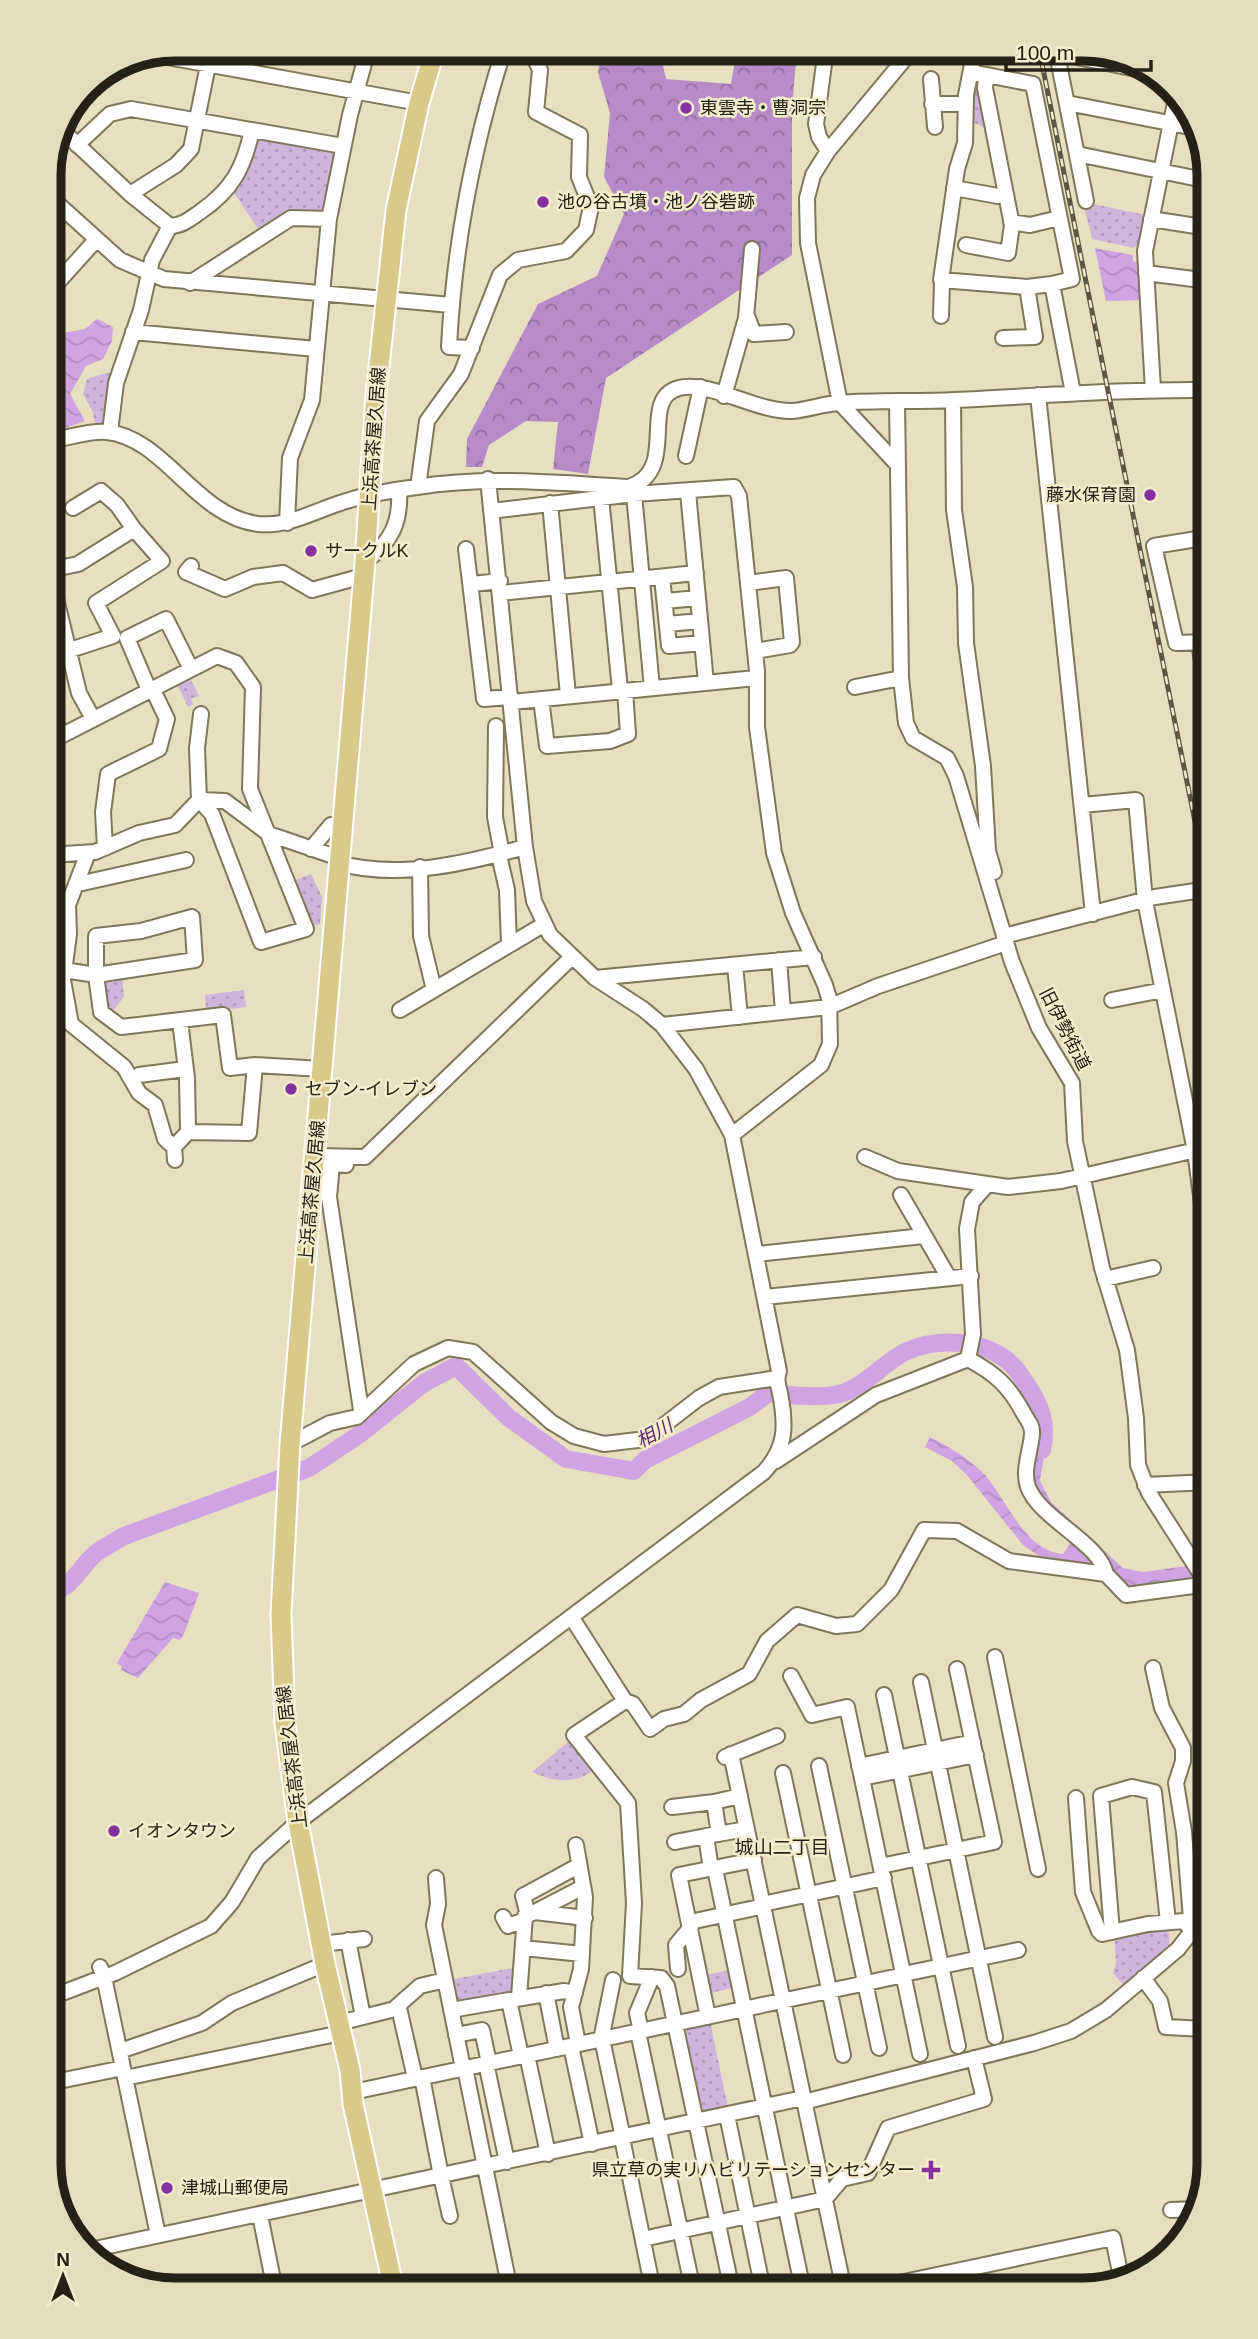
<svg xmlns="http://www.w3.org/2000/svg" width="1258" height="2339" font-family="Arial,'Noto Sans JP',sans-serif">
<defs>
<pattern id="forest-crowns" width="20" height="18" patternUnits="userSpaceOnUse" patternTransform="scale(1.75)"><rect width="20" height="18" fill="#b68bc8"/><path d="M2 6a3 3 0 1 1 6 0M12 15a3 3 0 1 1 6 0" fill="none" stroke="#9471a1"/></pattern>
<pattern id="park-dots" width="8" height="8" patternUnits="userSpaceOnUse" patternTransform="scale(1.75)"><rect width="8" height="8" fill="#cfb4db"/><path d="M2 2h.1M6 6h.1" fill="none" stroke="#b29abb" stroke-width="1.8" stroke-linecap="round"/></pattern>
<pattern id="water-waves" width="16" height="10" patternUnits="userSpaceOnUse" patternTransform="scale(1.75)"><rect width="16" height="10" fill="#d0a4e3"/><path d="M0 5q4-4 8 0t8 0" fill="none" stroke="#b28dc2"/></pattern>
</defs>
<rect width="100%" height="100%" fill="#e7dfbf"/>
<path fill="url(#forest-crowns)" d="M 737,49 L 797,49 L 792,109 L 792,255 L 606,378 L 588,474 L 553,469 L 558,422 L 526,421 L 489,445 L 482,467 L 466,467 L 467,439 L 538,304 L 597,276 L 624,214 L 604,177 L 610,113 L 598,72 L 601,56 L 627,54 L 662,61 L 666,79 L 731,84 Z"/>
<path fill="url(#park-dots)" d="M 975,83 L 981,87 L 984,127 L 970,121 L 970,92 Z
M 256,138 L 333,149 L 337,154 L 324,212 L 260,232 L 233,191 L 247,170 Z
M 1083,202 L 1146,215 L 1138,245 L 1134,248 L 1092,239 Z
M 106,373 L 114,373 L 106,422 L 103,426 L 95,426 L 93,412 L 83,394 L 87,379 Z
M 189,676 L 199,696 L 191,699 L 193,704 L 188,707 L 176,682 Z
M 311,874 L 322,897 L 320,924 L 310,926 L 293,881 Z
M 122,976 L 124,997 L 111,1013 L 106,1010 L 102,983 L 105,978 Z
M 244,990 L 246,1007 L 206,1012 L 205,995 Z
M 568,1742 L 577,1744 L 595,1769 C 576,1785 553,1782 532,1772 Z
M 1164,1924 L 1169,1934 L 1169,1947 L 1125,1987 L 1113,1973 L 1116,1964 L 1114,1934 Z
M 518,1967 L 514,1994 L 458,2005 L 449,1980 Z
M 730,1970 L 736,1987 L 707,1994 L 705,1975 Z
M 710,2021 L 728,2108 L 701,2112 L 680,2026 Z"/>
<path fill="url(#water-waves)" d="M 1095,248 L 1133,255 L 1133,261 L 1137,262 L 1141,300 L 1106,301 Z
M 97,319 L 113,327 L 112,341 L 103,359 L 86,366 L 70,394 L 85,421 L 49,434 L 50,342 L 62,333 L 85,329 Z
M 1035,1391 L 1047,1437 L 1040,1481 L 1051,1502 L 1123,1568 L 1143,1572 L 1209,1563 L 1209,1581 L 1129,1591 L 1046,1561 L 1023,1545 L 966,1474 L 952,1461 L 925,1447 L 930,1437 C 949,1447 969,1458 984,1474 C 1007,1499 1024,1551 1063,1554 L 1070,1544 L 1066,1539 L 1067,1525 L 1035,1490 L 1032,1480 L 1040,1428 Z
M 165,1582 L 199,1593 L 184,1634 L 180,1640 L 173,1638 L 138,1678 L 121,1670 L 122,1667 L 117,1663 Z"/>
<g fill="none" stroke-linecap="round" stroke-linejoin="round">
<path stroke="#d0a4e3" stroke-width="18" d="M 49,1593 C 73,1588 78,1569 95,1554 C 104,1547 114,1542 124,1536 L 309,1468 L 360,1434 L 424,1383 L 456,1366 L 509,1418 L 566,1459 L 634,1471 L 645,1460 L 750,1407 L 768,1393 C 789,1395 830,1400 848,1391 C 869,1382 885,1362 905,1352 C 936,1337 985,1339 1011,1364 C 1017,1369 1022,1378 1027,1385 C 1041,1406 1048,1425 1042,1450"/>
<defs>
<path id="minor" d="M 826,49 L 816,124 L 819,137 L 828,151
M 975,49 L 966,95 L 965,143 L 957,169 L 941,280 L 1027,287 L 1052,284 L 1073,393
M 1056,49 L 1086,201
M 1057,53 L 1156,73
M 151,54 L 419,103
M 971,72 L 1033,84 L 1072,279 L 1052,284
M 931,79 L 935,127
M 1067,103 L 1200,129
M 932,104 L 966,104
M 65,133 L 130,194 L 170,226 C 182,226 190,219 200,212 C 232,190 244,168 252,130
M 77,145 L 110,114 L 131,109 L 343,146
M 1077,154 L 1209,181
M 954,188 L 998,196 L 1006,194
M 130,194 L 176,165 L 191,149 L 208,65
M 49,196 L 120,260 L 164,279 L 451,305
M 1151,219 L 1209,228
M 1011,222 L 1030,225 L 1059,218
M 966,245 L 1008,253 L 1012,225 L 985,88 L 986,76
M 1146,273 L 1209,281
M 190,283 L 291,218 L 329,219
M 49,292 L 96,240
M 747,316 L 754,334 L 786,332
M 941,316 L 942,281
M 133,332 L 316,349
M 1003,338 L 1035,337 L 1027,287
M 472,348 L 449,347 C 454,245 473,147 504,49
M 1153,390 L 1145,251 L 1176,98
M 1202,390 L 1209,463
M 1038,395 L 1093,914
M 724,396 L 746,318 L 752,249
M 953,400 L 954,510 L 965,587 L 966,643 L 983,766 L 988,851 L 994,872
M 897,401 L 901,678 L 906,723 L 913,738 L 947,758 L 956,776 L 1012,962 L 1039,1028 L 1072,1083 L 1075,1141 L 1102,1268 L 1127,1350 L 1136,1418 L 1138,1465 L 1149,1493 L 1209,1587
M 110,432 L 116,383 L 141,310 L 152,260 L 170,226
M 49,440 C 69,439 87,430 107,432 C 165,438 195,516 258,524 C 292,527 319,508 350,500 C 372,493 395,490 417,487 C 488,476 558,483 629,487 C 681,470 637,399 679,388 C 709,380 756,412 792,411 C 807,410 823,404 838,403 C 877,400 916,402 955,400 C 1040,396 1124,389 1209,390
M 686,456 L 701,387
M 897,464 L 840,403 L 808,243 L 807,198 L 813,175 L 828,151 L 913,49
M 418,487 L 427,421 L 461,374 L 500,275 L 518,260 L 566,251 L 586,230 L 591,207 L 579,177 L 580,135 L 536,112 L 540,70 L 530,49
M 630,488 L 634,494 L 652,688
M 688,492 L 706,683
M 601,497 L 620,690
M 550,503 L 568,695
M 491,511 L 634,494 L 734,487 L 739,496 L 757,671 L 757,727 L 774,853 L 793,913 L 825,985 L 829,998 L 830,1044 L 821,1065 L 732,1135
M 287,523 L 290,458 L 312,400 L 329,219 L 350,115 L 368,49
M 466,549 L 484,699 L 511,697
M 365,562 C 391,542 401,523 399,490
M 191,566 L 186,572 L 225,589 L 253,577 L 283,573 L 312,590 L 363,576
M 49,570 L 79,693 L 92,717
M 50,570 L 78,564 L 134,529 L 117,505 L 101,491 L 73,508
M 662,577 L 669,646 L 702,643
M 748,583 L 786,578 L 792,642 L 790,645 L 755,651
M 472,584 L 500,581
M 501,593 L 696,573
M 665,601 L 698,598
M 667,624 L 700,621
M 1209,642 L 1176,643 L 1154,546 L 1209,537
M 1199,643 L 1209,703
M 67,651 L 113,636 L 96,603 L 162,561 L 134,529
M 855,687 L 901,678
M 149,690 L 127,638 L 166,619 L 191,669
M 541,699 L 547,746 L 610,741 L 628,734 L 625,690
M 512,702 L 756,678
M 49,725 L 55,738
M 496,726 L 495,817 L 502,854
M 49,742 L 217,656 L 236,663 L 253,687 L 250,789 L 306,929 L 261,942 L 212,814 L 199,800
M 199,800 L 225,801 L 269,834 L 339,858
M 1082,805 L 1136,800 L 1145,901 L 1195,1151 L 1209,1256
M 105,848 L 103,812 L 108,774 L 159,749 L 167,719 L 152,688
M 311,849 L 331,825
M 88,853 L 68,905 L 69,934 L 63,980 L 71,1024 L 124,1067 L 139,1093 L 155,1105 L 165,1139 L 174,1147 L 175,1160
M 49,855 L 95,852 L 139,833 L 175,825 L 199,800 L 197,748 L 201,714
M 499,855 L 507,890 L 509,945
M 339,863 C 397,880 468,863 525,847
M 420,867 L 421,936 L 434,990
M 78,884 L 186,860
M 1004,936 L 1155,897 L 1209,889
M 779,960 L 783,1012
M 735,965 L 740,1017
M 64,970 L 96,975 L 96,936 L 141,931 L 192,917 L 195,960 L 96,975 L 101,1012 L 121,1027 L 223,1015 L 230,1068 L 255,1065 L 322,1069
M 595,978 L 814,957
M 1112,1000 L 1163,990
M 400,1010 L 543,925
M 662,1025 L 829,1007 L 878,986 L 1006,943
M 139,1075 L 185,1069
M 188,1132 L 249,1133 L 255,1065
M 174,1147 L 188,1132 L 187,1078 L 180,1021
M 316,1156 L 365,1157 L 571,958
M 865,1157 L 898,1171 L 1008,1187 L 1061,1181 L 1209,1147
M 346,1165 L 332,1164 L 329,1197 L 361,1410
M 901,1195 L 949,1278
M 757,1254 L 923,1236
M 1105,1279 L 1153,1268
M 765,1297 L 971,1276
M 968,1359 C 995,1373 1010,1387 1024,1414 C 1028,1421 1033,1426 1032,1434 C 1031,1450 1022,1471 1028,1487 C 1040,1519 1100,1543 1106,1574
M 968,1359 L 973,1334 L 967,1229 L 972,1202 L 986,1186
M 290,1444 L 330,1423 L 357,1417 L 414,1364 L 448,1348 L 473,1352 L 551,1422 L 574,1436 L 604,1444 L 646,1439 L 699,1398 L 719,1387 L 777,1378
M 776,1461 L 876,1395 L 968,1359
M 1145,1485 L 1209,1482
M 572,1618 L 625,1701 L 574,1735 L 628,1803 L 634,1903 L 630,1976 L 661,1978 L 667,1986 L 732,2290
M 995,1657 L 1038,1869
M 1153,1668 L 1162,1708 L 1183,1748 L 1183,1761 L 1176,1783 L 1184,1832 L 1192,1931
M 791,1676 L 812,1715 L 847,1707 L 920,2054
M 921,1682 L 995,2037
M 884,1695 L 958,2046
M 625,1701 L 633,1704 L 650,1729 L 664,1719 L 684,1714 L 701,1700 L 749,1674 L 767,1641 L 797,1615 L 836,1626 L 857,1624 L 891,1590 L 924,1530 L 957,1531 L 1009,1561 L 1106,1574 L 1126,1595 L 1208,1584
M 731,1754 L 844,2290
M 725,1757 L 777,1736
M 819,1766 L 879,2048
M 859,1766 L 973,1742
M 783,1773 L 843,2055
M 862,1778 L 976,1755
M 1076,1798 L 1083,1892 L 1099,1931 L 1102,1934 L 1148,1924 L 1184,1921 L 1192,1931
M 672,1807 L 714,1802
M 719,1834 L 714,1802 L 740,1796
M 675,1842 L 706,1836
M 576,1845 L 585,1897 L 581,1969 L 571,2007 L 578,2044
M 881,1866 L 994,1842 L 957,1669
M 711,1869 L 706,1836 L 747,1829
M 715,1869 L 803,2290
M 436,1878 L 438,1904 L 434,1925 L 463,2068
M 763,1904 L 884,1878
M 535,1912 L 583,1887
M 528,1915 L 523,1896 L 578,1866
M 503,1917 L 508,1926 L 525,1920
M 690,1922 L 764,1906
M 1112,1932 L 1101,1796 L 1132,1787 L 1154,1792 L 1168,1922
M 348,1940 L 363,2017
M 321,1944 L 364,1939
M 523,1948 L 582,1954
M 100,1967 L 104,1977 L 115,1973 L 211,1926 L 232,1902 L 258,1858 L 298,1822 L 764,1472 C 787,1447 786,1425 780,1393 C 778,1385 776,1379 779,1371 L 732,1135 L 696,1069 L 662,1025 L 643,1009 L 595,978 L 550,935 L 534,901 L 525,847 L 488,479
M 678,1969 L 676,1945 L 691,1927
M 904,1974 L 1018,1950
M 1143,1978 L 1160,2001 L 1166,2027 L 1205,2029
M 546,1993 L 557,2049
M 519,1997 L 525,1916 L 535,1912 L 585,1918
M 49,1998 L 104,1977 L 158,2235
M 510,2000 L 564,1991 L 575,1993
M 394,2009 L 420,1986 L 445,1980
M 451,2010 L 509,2000 L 521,2056
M 708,2017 L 679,1875 L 754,1860
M 339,2023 L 399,2008 L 415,2078
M 641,2031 L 637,2013 L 652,1977
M 638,2032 L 693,2290
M 456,2035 L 482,2030 L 489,2063
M 602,2039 L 623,2138
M 601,2040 L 613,1980
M 571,2046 L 592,2144
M 120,2051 L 202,2023 L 232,2003 L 325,1964
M 527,2055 L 548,2154
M 486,2063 L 507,2162
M 465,2068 L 510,2290
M 422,2077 L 441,2176
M 125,2078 L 341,2033
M 49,2083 L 123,2068
M 353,2092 L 904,1975
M 804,2102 L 1034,2043 L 1071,2031 L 1106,2010 L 1178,1949 L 1192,1931 L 1209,1924
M 727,2115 L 763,2290
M 622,2138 L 653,2290
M 441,2176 L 450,2216
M 1171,2210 L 1196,2209
M 260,2215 L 275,2290
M 643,2239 L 825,2199 L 842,2179 L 868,2173 L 888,2128 L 984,2099 L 974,2058
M 90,2250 L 803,2098
M 967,2269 L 971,2290
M 866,2290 L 1113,2238 L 1122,2282"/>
<path id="major" d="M 394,2290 L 353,2104 L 350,2070 L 325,1964 L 298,1822 L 285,1723 L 281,1614 L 290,1444 L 365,562 L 376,394 L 396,210 L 419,103 L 435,49"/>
</defs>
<use href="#minor" stroke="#7e775a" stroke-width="18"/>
<use href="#major" stroke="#fff" stroke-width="23"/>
<use href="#minor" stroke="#fff" stroke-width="14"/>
<use href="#major" stroke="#d9ca8c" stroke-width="19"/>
<defs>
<path id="rail" d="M 1039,49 L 1209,891"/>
</defs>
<use href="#rail" stroke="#5b5745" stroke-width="5"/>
<use href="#rail" stroke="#f4eccc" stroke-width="2.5" stroke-dasharray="8" stroke-linecap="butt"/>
</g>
<g fill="#8331a0" stroke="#f4eccc" stroke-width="2.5">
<circle cx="686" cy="108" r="7"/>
<circle cx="543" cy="202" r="7"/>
<circle cx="1150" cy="495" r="7"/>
<circle cx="311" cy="551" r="7"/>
<circle cx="291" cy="1089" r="7"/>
<circle cx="114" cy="1831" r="7"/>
<path d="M927.5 2159.5h7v7h7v7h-7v7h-7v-7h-7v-7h7z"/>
<circle cx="167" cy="2188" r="7"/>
</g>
<g text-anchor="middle" stroke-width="5" stroke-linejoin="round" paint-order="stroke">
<g font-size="18" fill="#242115" stroke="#f4eccc" text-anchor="start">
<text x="700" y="114">東雲寺・曹洞宗</text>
<text x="557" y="208">池の谷古墳・池ノ谷砦跡</text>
<text x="1136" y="501" text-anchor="end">藤水保育園</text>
<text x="325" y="557">サークルK</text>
<text x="305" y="1095">セブン-イレブン</text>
<text x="128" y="1837">イオンタウン</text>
<text x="915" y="2176" text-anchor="end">県立草の実リハビリテーションセンター</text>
<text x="181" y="2194">津城山郵便局</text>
</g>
<g font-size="18" fill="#242115" stroke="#f4eccc">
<text transform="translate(374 439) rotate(-86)" y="6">上浜高茶屋久居線</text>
<text transform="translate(1065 1029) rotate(63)" y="6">旧伊勢街道</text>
<text transform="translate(312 1192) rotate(-85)" y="6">上浜高茶屋久居線</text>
<text transform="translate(292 1757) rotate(-97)" y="6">上浜高茶屋久居線</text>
</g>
<g font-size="19" font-style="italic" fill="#5d2771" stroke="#f4eccc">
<text transform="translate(654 1433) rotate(-29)" y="7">相川</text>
</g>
<g font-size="19" fill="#242115" stroke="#f4eccc">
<text x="782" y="1854">城山二丁目</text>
</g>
</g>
<path d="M0 0H1258V2339H0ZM175 61H1083A114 114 0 0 1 1197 175V2164A114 114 0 0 1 1083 2278H175A114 114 0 0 1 61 2164V175A114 114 0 0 1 175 61Z" fill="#e3dcbd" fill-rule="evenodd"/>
<path fill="none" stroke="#242115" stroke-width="9" d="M175 61H1083A114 114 0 0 1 1197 175V2164A114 114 0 0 1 1083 2278H175A114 114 0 0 1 61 2164V175A114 114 0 0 1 175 61Z"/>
<g transform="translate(63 2276)" stroke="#f4eccc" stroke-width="5" paint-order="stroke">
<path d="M0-5L12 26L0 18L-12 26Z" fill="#242115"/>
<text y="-10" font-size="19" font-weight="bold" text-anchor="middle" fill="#242115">N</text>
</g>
<path d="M1006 60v10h145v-10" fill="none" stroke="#242115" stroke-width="3.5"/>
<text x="1016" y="60" font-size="21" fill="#242115" stroke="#f4eccc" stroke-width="5" paint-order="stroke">100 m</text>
</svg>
